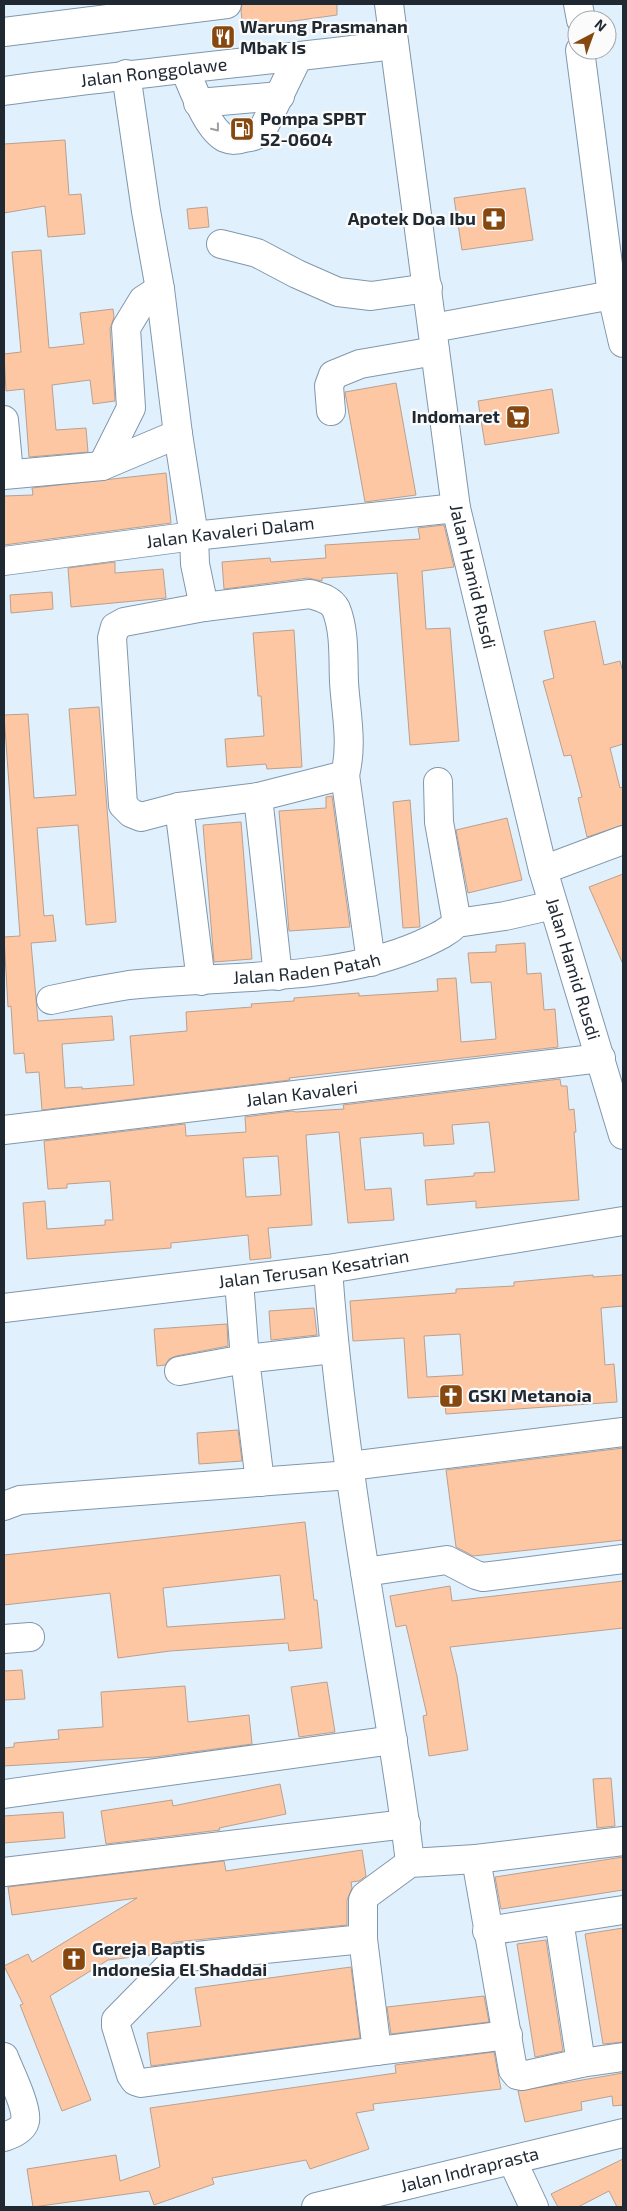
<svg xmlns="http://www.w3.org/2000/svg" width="627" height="2211" font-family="'Exo 2',sans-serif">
<rect width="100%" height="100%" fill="#e1f0fd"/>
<path fill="#fdc7a3" stroke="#bba08e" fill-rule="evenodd" d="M 242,4 L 337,4 L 337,15 L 243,28 L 241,11 Z
M 65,140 L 69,195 L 81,194 L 85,234 L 48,237 L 45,206 L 4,213 L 4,144 Z
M 525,188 L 533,240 L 462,250 L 454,198 Z
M 207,207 L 209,227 L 189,229 L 187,209 Z
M 41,250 L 49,348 L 84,344 L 80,313 L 113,309 L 114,317 L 110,329 L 115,401 L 93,404 L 90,380 L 52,385 L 56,430 L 86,428 L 88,452 L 29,457 L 24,389 L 6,391 L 4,354 L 21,352 L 12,252 Z
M 396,383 L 416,495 L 365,502 L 345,392 Z
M 552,389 L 559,433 L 485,445 L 478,401 Z
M 166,473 L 171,523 L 4,545 L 4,496 L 33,495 L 32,488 Z
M 444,525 L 454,567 L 422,571 L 426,629 L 450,628 L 459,741 L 410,745 L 397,573 L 322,578 L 322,581 L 308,578 L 224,589 L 222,562 L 270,558 L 271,562 L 326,558 L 325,545 L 420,539 L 418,528 Z
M 115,562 L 115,573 L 163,569 L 166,598 L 71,607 L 68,568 Z
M 52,592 L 53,609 L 11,613 L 10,595 Z
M 595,621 L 604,665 L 620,661 L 623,672 L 623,744 L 610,748 L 620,788 L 623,787 L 623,825 L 587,837 L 578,798 L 582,797 L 571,755 L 564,756 L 543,681 L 554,678 L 544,631 Z
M 294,630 L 302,767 L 267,769 L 266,764 L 227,767 L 225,739 L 264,736 L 261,696 L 258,696 L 253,633 Z
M 99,707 L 116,922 L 86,925 L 78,825 L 37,828 L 44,916 L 53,915 L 56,941 L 31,943 L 38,1021 L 112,1016 L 114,1040 L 62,1044 L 65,1088 L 82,1087 L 82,1089 L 134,1085 L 130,1036 L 187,1031 L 186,1012 L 252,1007 L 251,1004 L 294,1001 L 294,998 L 359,993 L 359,996 L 438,991 L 437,979 L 456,978 L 461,1042 L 496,1039 L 491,982 L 471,983 L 468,953 L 496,952 L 496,945 L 525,943 L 527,974 L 541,973 L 544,1010 L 555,1009 L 558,1047 L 289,1078 L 290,1080 L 42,1110 L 39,1072 L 26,1073 L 24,1053 L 14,1054 L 11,1006 L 8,1007 L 4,937 L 20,936 L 4,715 L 28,714 L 34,798 L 76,795 L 69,709 Z
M 332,796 L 350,927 L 289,931 L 279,811 L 326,808 L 326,797 Z
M 410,800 L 420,927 L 403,928 L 393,802 Z
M 507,818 L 522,880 L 468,893 L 456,830 Z
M 241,822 L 252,959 L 214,962 L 203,825 Z
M 623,874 L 623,964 L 589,887 Z
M 560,1079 L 561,1086 L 567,1086 L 569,1110 L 574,1109 L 576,1132 L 574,1132 L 579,1200 L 476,1208 L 476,1201 L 427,1205 L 425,1180 L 474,1176 L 474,1173 L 495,1172 L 489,1122 L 452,1125 L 454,1144 L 424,1146 L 423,1133 L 360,1138 L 365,1190 L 391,1188 L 394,1220 L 348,1223 L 339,1132 L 306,1135 L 312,1225 L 268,1228 L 271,1258 L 250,1260 L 248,1235 L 171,1243 L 171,1248 L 27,1259 L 23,1203 L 45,1201 L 47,1229 L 105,1225 L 105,1220 L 113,1220 L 110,1181 L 67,1184 L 67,1188 L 48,1189 L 44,1141 L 185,1124 L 186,1136 L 246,1132 L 245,1117 L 292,1111 L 296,1112 L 344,1109 L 343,1105 ZM 278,1156 L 281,1195 L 246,1197 L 243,1158 Z
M 593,1275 L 593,1277 L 623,1275 L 623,1306 L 601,1308 L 605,1365 L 614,1364 L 617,1402 L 446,1414 L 444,1396 L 408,1398 L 404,1338 L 353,1341 L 350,1301 L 456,1293 L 456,1289 L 514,1286 L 514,1282 ZM 460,1334 L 463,1375 L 427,1377 L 424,1336 Z
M 314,1308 L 317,1335 L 271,1340 L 269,1311 Z
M 227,1324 L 228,1346 L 176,1356 L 169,1359 L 165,1365 L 157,1366 L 154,1329 Z
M 238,1430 L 242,1461 L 199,1464 L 197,1433 Z
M 623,1448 L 623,1540 L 473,1556 L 456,1547 L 446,1470 Z
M 305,1522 L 314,1600 L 317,1600 L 322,1648 L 289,1651 L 288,1643 L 170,1651 L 118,1658 L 110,1593 L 4,1605 L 4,1555 ZM 280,1575 L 285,1619 L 167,1627 L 163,1588 Z
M 623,1581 L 623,1628 L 450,1647 L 457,1676 L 468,1750 L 429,1756 L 423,1716 L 427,1715 L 406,1625 L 396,1627 L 390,1596 L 450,1586 L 452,1601 Z
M 22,1670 L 25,1699 L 4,1700 L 4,1671 Z
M 327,1682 L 335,1732 L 299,1737 L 291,1687 Z
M 185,1686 L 188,1722 L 249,1715 L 252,1744 L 155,1757 L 4,1766 L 4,1748 L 14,1747 L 14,1743 L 59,1739 L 58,1730 L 103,1727 L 101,1692 Z
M 611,1778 L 615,1826 L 597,1828 L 593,1779 Z
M 280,1784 L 286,1814 L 219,1828 L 220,1830 L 106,1844 L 101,1811 L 172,1800 L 173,1806 Z
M 63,1812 L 65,1838 L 4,1843 L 4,1816 Z
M 362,1850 L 366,1876 L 359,1881 L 351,1882 L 352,1888 L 347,1900 L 347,1925 L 175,1942 L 166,1947 L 159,1954 L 108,1960 L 50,1996 L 91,2100 L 62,2111 L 20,2005 L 23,2004 L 4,1966 L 28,1954 L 32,1962 L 137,1898 L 12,1915 L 8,1887 L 224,1861 L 226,1871 Z
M 623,1857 L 623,1890 L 501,1909 L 495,1877 Z
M 623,1928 L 623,2042 L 603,2044 L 585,1934 Z
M 546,1940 L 563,2051 L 535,2057 L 517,1944 Z
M 351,1967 L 360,2038 L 151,2066 L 147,2033 L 201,2026 L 195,1988 Z
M 484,1996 L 489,2022 L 391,2034 L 387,2007 Z
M 494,2052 L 501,2089 L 373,2104 L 374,2110 L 356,2113 L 369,2149 L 310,2169 L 306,2160 L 212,2178 L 214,2184 L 154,2205 L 149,2191 L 33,2207 L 27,2169 L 116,2155 L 120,2181 L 160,2167 L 150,2108 L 396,2073 L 395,2065 Z
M 623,2073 L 623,2105 L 613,2106 L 612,2096 L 581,2102 L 582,2110 L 525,2122 L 518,2091 Z
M 623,2159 L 623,2207 L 617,2207 L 609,2191 L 578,2207 L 558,2207 L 551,2194 Z"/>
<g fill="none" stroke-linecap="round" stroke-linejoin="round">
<defs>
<g id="minor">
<path id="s1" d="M 389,4 L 456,508 L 543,870 L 623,1135"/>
<path d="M 578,4 L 581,20"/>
<path d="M 4,32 L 227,4"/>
<path d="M 580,50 L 612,295 L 623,343"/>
<path d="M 185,70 C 193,88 207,129 225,138 C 232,141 237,140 244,138 C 251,137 257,136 262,131 L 298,57"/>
<path d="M 126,74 L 146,211 L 160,289 L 178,434 L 194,536 L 195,564 L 204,607"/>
<path id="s2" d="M 4,91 C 134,73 264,61 394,45"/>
<path d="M 198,103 L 280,96"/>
<path d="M 221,244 L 257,253 L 297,274 L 338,292 L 371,296 L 428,288"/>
<path d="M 433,328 L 623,293"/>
<path d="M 331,411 L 329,386 L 333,375 L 360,364 L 435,351"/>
<path d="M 4,420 L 9,474"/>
<path d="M 102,466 L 131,408 L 126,328 L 143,300 L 160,289"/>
<path d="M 4,475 L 102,466 L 178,434"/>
<path id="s3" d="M 4,561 L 194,536 L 456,508"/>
<path d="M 310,594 C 320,597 331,599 336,609 C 345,631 343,659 344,682 C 346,714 353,743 345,775 L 258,797 L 179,807 L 141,817 L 131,813 L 123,805 L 112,638 L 115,627 L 124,622 L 204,607 Z"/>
<path d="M 345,775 L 371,962"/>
<path d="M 438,782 L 439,822 L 457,923"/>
<path d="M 258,797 L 278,976"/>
<path d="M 179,807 L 201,981"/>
<path d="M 543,870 L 623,840"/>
<path id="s4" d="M 51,1000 C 77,994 103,989 129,985 C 226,974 331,984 422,944 C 435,938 447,933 457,923 L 505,916 L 553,905"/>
<path id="s5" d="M 4,1130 L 601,1058"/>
<path d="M 328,1269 C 335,1370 349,1472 365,1572 C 380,1669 399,1766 410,1863"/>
<path id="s6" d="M 4,1308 L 328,1269 L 623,1221"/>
<path d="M 179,1371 L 245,1359 L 239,1281"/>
<path d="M 350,1466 L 623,1432"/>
<path d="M 260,1482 L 245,1359 L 333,1349"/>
<path d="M 4,1506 L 20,1500 L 350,1475"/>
<path d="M 365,1572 L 447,1560 L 476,1575 L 483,1577 L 623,1559"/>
<path d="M 4,1639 L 30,1637"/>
<path d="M 4,1794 L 393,1740"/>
<path d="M 476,1859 L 513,2070 L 517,2075 L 522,2076 L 581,2063 L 623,2057"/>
<path d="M 4,1872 L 406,1824"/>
<path d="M 559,1920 L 581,2063"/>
<path d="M 487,1931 L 623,1910"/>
<path d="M 363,1939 L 177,1958 L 116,2020 L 116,2026 L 131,2075 L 135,2081 L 141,2083 L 377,2051 L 508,2035"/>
<path d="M 377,2051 L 363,1939 L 363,1900 L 365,1896 L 410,1863 L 476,1859 L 623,1841"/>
<path d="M 4,2057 C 9,2070 28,2108 25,2121 C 23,2130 12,2134 4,2137"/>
<path d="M 512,2160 L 534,2207"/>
<path id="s7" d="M 316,2207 L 623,2133"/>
</g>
</defs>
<use href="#minor" stroke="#8097ac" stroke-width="30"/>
<use href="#minor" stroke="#fff" stroke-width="28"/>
</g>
<defs><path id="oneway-chevron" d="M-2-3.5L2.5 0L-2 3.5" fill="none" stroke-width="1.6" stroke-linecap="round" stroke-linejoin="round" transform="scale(1.25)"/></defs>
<use stroke="#9b9fa3" href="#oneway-chevron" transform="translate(216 128) rotate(52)"/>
<defs>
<symbol id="restaurant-square" viewBox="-11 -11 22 22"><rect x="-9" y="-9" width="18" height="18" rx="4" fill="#87480f" stroke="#fbfbfb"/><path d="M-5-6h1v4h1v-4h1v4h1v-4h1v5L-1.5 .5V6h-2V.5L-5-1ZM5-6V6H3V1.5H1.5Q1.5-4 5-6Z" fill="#fff"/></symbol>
<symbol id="fuel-square" viewBox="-11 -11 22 22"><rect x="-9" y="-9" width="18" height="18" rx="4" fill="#87480f" stroke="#fbfbfb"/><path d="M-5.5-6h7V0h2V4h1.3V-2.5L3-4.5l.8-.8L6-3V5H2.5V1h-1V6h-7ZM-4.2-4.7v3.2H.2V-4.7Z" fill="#fff"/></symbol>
<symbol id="pharmacy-square" viewBox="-11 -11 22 22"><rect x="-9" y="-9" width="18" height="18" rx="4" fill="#87480f" stroke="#fbfbfb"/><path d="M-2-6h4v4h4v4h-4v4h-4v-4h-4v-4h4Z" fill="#fff"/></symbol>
<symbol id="supermarket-square" viewBox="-11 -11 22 22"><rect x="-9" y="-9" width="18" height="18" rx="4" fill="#87480f" stroke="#fbfbfb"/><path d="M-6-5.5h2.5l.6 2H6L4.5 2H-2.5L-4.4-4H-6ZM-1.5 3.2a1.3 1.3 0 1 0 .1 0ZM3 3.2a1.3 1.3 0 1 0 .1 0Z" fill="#fff"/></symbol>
<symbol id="church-square" viewBox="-11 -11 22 22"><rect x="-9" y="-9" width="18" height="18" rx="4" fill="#87480f" stroke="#fbfbfb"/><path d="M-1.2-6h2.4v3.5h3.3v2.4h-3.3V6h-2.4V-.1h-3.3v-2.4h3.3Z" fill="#fff"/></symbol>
</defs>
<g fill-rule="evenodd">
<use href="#restaurant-square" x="209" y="23" width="28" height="28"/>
<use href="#fuel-square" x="228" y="115" width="28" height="28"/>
<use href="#pharmacy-square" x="480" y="205" width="28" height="28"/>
<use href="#supermarket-square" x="504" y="403" width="28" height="28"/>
<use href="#church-square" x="437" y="1382" width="28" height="28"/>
<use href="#church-square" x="60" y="1945" width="28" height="28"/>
</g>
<g text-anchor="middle" stroke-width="4.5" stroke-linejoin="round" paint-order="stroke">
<g font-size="18" font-weight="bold" fill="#202932" stroke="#fbfbfb" text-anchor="start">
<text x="240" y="33">Warung Prasmanan<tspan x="240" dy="21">Mbak Is</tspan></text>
<text x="260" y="125">Pompa SPBT<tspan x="260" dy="21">52-0604</tspan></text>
<text x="476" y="225" text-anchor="end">Apotek Doa Ibu</text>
<text x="500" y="423" text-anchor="end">Indomaret</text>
<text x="468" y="1402">GSKI Metanoia</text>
<text x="92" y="1955">Gereja Baptis<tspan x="92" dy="21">Indonesia El Shaddai</tspan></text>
</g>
<g font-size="18" fill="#202932" stroke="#fbfbfb">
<text dy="6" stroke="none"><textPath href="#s2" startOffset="151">Jalan Ronggolawe</textPath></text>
<text dy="6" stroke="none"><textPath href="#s3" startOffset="228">Jalan Kavaleri Dalam</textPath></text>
<text dy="6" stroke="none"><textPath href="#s1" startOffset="579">Jalan Hamid Rusdi</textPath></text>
<text dy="6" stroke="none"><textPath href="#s4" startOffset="258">Jalan Raden Patah</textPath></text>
<text dy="6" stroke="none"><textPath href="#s1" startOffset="984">Jalan Hamid Rusdi</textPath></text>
<text dy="6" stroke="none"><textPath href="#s5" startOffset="300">Jalan Kavaleri</textPath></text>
<text dy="6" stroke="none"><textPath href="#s6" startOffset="312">Jalan Terusan Kesatrian</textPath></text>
<text dy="6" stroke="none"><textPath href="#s7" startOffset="158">Jalan Indraprasta</textPath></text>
</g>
</g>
<rect width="627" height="2211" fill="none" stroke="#202932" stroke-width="10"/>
<g transform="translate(592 35) rotate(41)"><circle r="24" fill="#fbfbfb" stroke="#a3a7ab"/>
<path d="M0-4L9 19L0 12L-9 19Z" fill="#87480f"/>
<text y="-8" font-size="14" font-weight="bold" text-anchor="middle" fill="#202932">N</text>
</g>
</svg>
